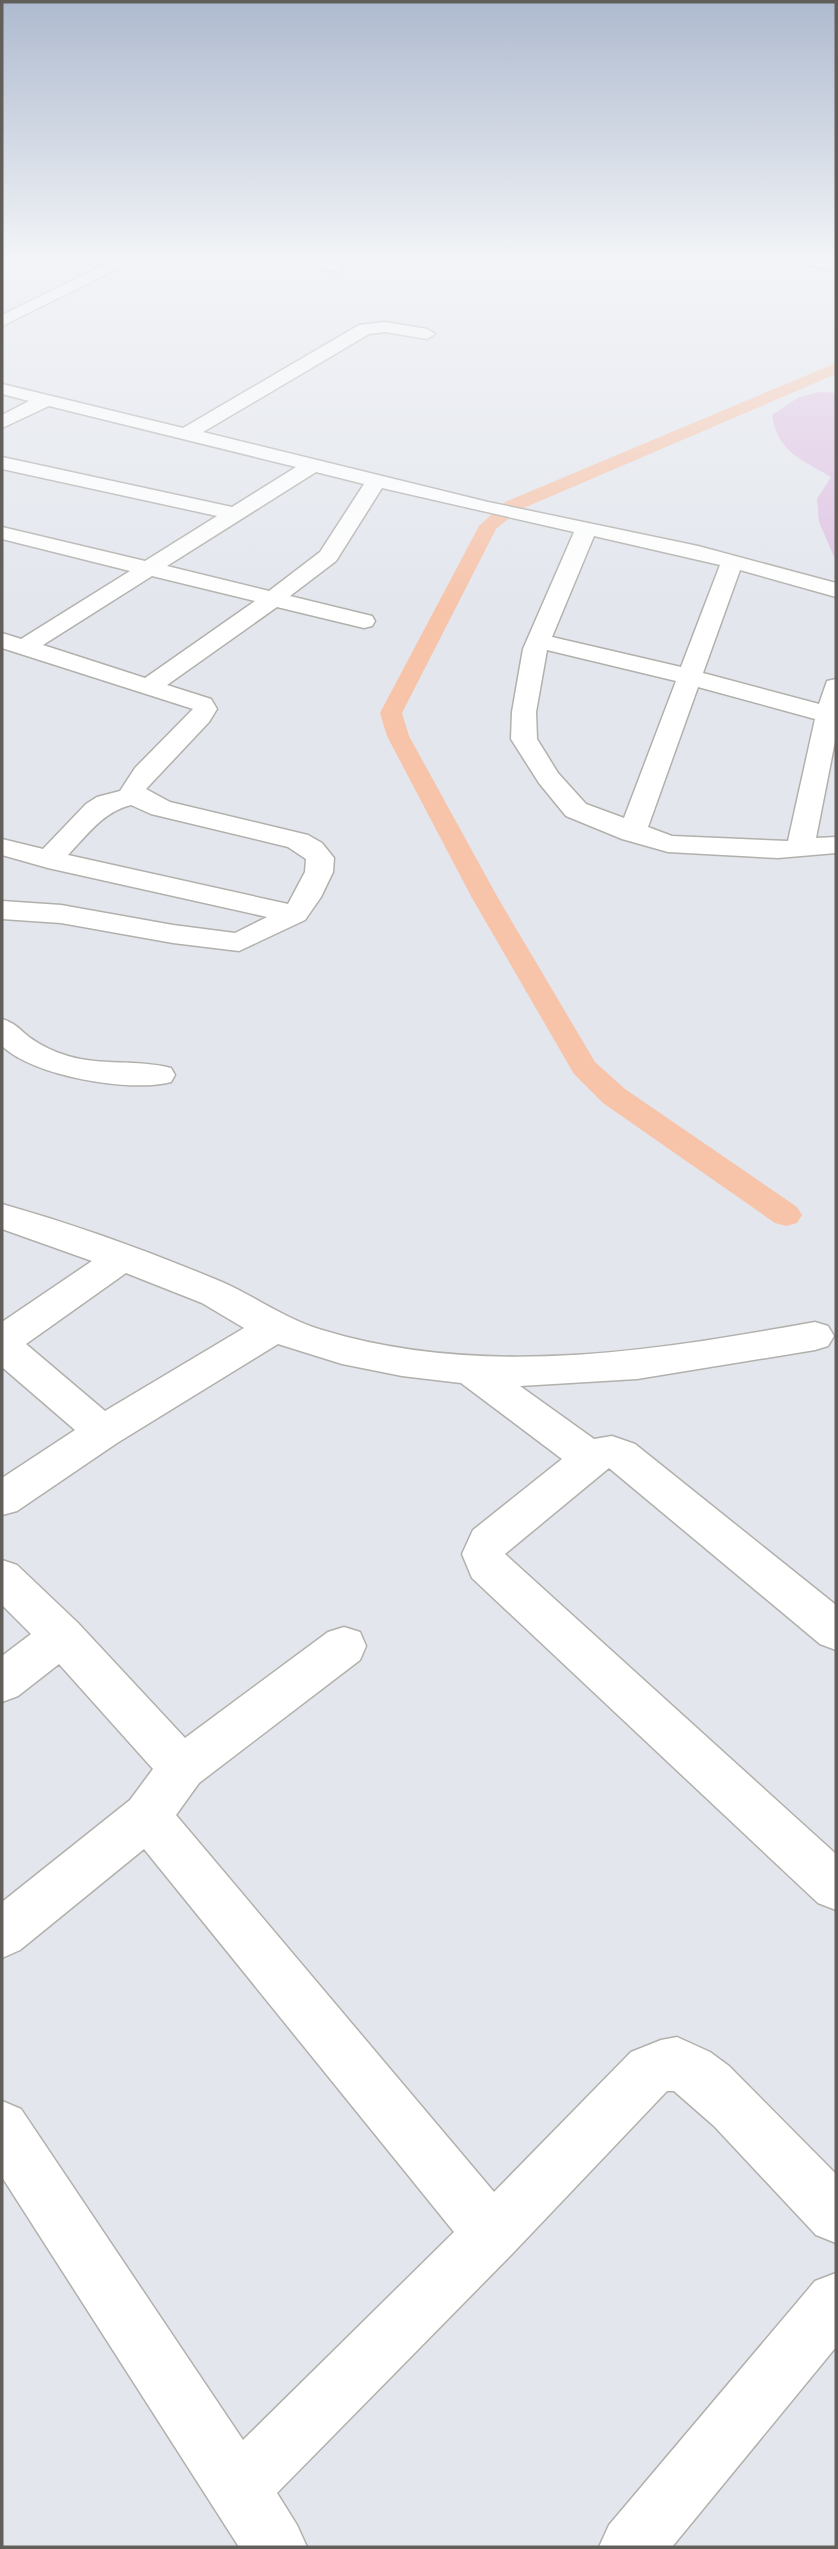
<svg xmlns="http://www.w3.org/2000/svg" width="838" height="2549" font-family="'DejaVu Sans',sans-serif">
<rect width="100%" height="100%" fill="#e3e6ed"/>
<path fill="#dfc2e2" d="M 820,392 L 836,393 L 836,561 L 819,522 L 817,499 L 831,477 C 801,459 778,453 772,415 L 799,397 Z"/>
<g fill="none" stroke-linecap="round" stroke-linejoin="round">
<path fill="#f7c3a9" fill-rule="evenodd" d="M 836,363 L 836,374 L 519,510 L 496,529 L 402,713 L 409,736 L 498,898 L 595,1062 L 625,1089 L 797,1207 L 802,1215 L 797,1223 L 786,1226 L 775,1223 L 603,1103 L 574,1074 L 472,898 L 387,736 L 380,713 L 479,526 L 505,502 Z"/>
<defs>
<path id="minor" d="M 121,257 L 141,257 L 2,326 L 2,315 Z
M 298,257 L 321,257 L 345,268 L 337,273 Z
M 783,257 L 836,260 L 836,270 L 790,262 Z
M 385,322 L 427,329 L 435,334 L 427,339 L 385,332 L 369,334 L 203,432 L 488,502 L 698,546 L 836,583 L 836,597 L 740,570 L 703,673 L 819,704 L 827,681 L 836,679 L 836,736 L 816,838 L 836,837 L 836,853 L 778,858 L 668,852 L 622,839 L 566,816 L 539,783 L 511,739 L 512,712 L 523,649 L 574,532 L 382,488 L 336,561 L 290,596 L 372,616 L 375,621 L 372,626 L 364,628 L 277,607 L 167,685 L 211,699 L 217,709 L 209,722 L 146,789 L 170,802 L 308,835 L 322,843 L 334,858 L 333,872 L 321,897 L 305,920 L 239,951 L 173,943 L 61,923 L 2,919 L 2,901 L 61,905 L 173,925 L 235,933 L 267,917 L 48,868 L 2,855 L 2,839 L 43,849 L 86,804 L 97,797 L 120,791 L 135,768 L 193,709 L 2,648 L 2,633 L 21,639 L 130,571 L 2,539 L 2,527 L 145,561 L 217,516 L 2,469 L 2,457 L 232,507 L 296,467 L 49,406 L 2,428 L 2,415 L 29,401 L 2,394 L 2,384 L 183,428 L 359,325 ZM 316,472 L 364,484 L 320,552 L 269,591 L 167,566 ZM 594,536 L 720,565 L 681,667 L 552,637 ZM 152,576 L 255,601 L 145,678 L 43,645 ZM 547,650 L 676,681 L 624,818 L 586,804 L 558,773 L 537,739 L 536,712 ZM 698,687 L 815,719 L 788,841 L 672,836 L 648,827 ZM 131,805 L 151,814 L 288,847 L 306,859 L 305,872 L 288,904 L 68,855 C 88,834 103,812 131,805 Z
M 2,1019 C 15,1023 19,1029 29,1037 C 40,1045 54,1052 68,1056 C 101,1066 137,1059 171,1068 L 175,1075 L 171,1082 C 130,1093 33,1076 2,1046 Z
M 2,1204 C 76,1225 151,1252 222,1282 C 256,1297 285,1319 322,1330 C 482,1379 654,1351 815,1322 L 828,1326 L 834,1336 L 828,1346 L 815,1350 L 637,1379 L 520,1386 L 594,1439 L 612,1436 L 635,1444 L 836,1605 L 836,1650 L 820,1644 L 609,1468 L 505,1554 L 836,1854 L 836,1910 L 818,1903 L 472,1578 L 462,1554 L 473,1530 L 562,1459 L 461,1383 L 402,1376 L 342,1364 L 278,1344 L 117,1443 L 17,1511 L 2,1515 L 2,1478 L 75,1430 L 2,1367 L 2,1322 L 92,1261 L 2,1229 ZM 126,1273 L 202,1303 L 244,1328 L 105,1411 L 26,1344 Z
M 2,1560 L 17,1565 L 78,1623 L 185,1738 L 328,1632 L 344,1627 L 360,1632 L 366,1646 L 360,1660 L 199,1783 L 176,1815 L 494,2192 L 631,2052 L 661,2040 L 677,2037 L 710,2052 L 729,2066 L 836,2174 L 836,2243 L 816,2235 L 714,2126 L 674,2091 L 667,2091 L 512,2254 L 277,2493 L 297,2525 L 307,2547 L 239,2547 L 2,2177 L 2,2101 L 21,2109 L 243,2440 L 454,2232 L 144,1849 L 20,1950 L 2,1958 L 2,1902 L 130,1800 L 153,1769 L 59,1664 L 18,1696 L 2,1702 L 2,1656 L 31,1634 L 2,1605 Z
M 836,2273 L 836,2347 L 672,2547 L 599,2547 L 609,2525 L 815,2281 Z"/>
</defs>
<use href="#minor" stroke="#b2b0ac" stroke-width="3"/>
<use href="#minor" fill="#fff" fill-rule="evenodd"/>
</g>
<linearGradient id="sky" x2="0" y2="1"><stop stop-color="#aebacf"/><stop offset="0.42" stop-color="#f2f4f7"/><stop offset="1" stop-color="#f2f4f7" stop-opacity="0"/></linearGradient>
<rect width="838" height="614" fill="url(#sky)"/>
<rect width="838" height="2549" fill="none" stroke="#625f5b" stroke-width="7"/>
</svg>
